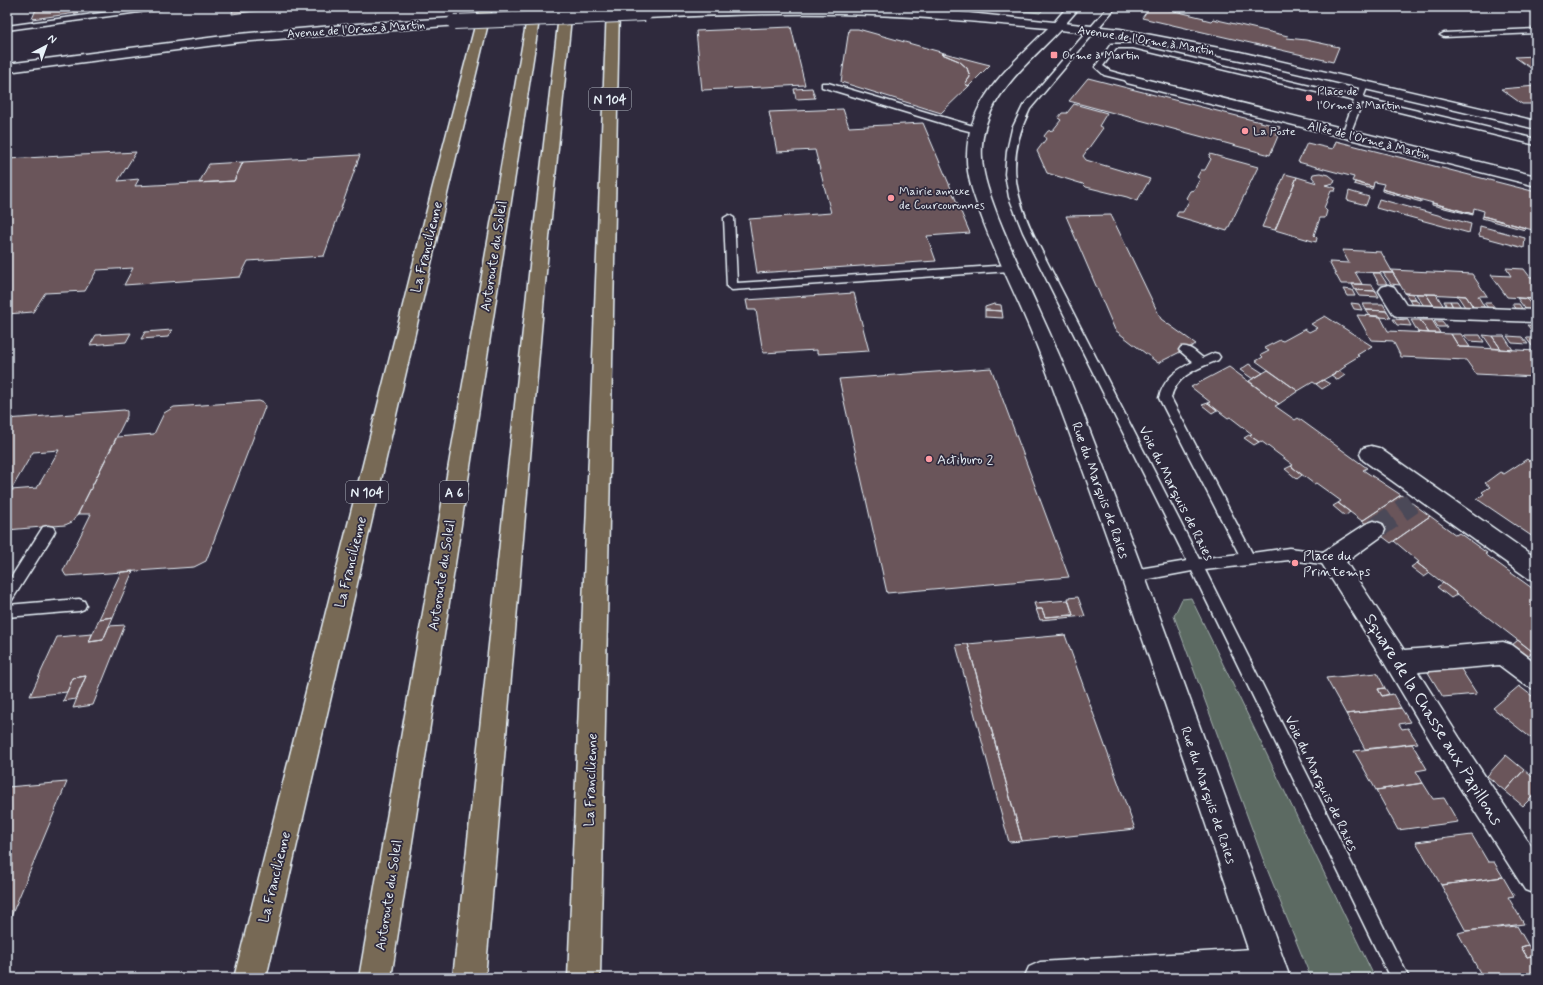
<svg xmlns="http://www.w3.org/2000/svg" width="1543" height="985" font-family="Mynerve,sans-serif">
<rect width="100%" height="100%" fill="#2f2a3d"/>
<filter id="ink" filterUnits="userSpaceOnUse"><feTurbulence type="fractalNoise" baseFrequency=".025" numOctaves="2"/><feDisplacementMap in="SourceGraphic" scale="8" xChannelSelector="R" yChannelSelector="G"/><feConvolveMatrix kernelMatrix="1 2 1 2 8 2 1 2 1" color-interpolation-filters="sRGB"/></filter>
<g filter="url(#ink)">
<path fill="#5c6b62" stroke="#a2aead" d="M 1008,7 L 1032,7 L 1043,10 L 1040,13 L 1005,9 Z
M 1191,598 L 1375,978 L 1311,978 L 1263,859 L 1174,616 L 1182,599 Z"/>
<path fill="#6a545a" stroke="#e8f1f8" fill-rule="evenodd" d="M 37,7 L 121,7 L 32,19 Z
M 233,7 L 283,7 L 232,14 Z
M 1150,7 L 1163,7 L 1162,8 L 1204,18 L 1203,19 L 1211,21 L 1213,19 L 1288,36 L 1287,38 L 1306,40 L 1339,47 L 1333,62 L 1142,18 Z
M 791,27 L 805,85 L 702,90 L 696,31 Z
M 849,29 L 858,29 L 944,53 L 942,54 L 959,61 L 967,68 L 970,77 L 965,84 L 969,86 L 941,113 L 841,82 Z
M 944,53 L 978,62 L 990,65 L 969,86 L 965,84 L 970,77 L 967,68 L 959,61 L 942,54 Z
M 1536,56 L 1536,72 L 1515,57 Z
M 1088,78 L 1280,127 L 1276,135 L 1278,136 L 1270,155 L 1069,101 Z
M 1536,86 L 1536,104 L 1522,104 L 1501,89 Z
M 812,88 L 815,98 L 796,99 L 794,89 Z
M 1074,104 L 1107,113 L 1099,126 L 1103,128 L 1083,156 L 1086,160 L 1150,179 L 1137,201 L 1127,197 L 1086,187 L 1083,184 L 1047,173 L 1037,151 L 1046,139 L 1044,136 L 1048,131 L 1053,130 L 1061,120 L 1058,118 L 1062,113 L 1067,113 Z
M 843,109 L 849,127 L 923,123 L 970,233 L 927,236 L 936,261 L 757,273 L 749,219 L 831,213 L 815,150 L 777,152 L 769,112 Z
M 1336,141 L 1536,192 L 1536,231 L 1483,216 L 1484,211 L 1474,208 L 1473,214 L 1382,189 L 1384,184 L 1374,182 L 1373,187 L 1352,181 L 1354,177 L 1298,162 L 1307,143 L 1333,149 Z
M 136,152 L 118,181 L 139,179 L 135,186 L 234,181 L 243,162 L 360,155 L 324,256 L 248,261 L 240,277 L 124,285 L 133,268 L 97,270 L 85,291 L 45,293 L 33,312 L 7,314 L 7,159 Z
M 1210,154 L 1258,167 L 1227,231 L 1176,216 L 1178,212 L 1183,212 L 1189,201 L 1186,198 L 1190,191 L 1194,190 L 1200,179 L 1197,177 L 1201,170 L 1205,170 L 1211,159 L 1209,157 Z
M 243,162 L 234,181 L 199,183 L 209,164 Z
M 1321,173 L 1329,175 L 1335,180 L 1334,183 L 1325,185 L 1336,188 L 1335,191 L 1331,191 L 1324,208 L 1327,211 L 1325,218 L 1320,218 L 1314,235 L 1317,238 L 1316,242 L 1275,230 L 1297,177 L 1317,183 L 1312,177 L 1313,174 Z
M 1285,174 L 1297,177 L 1275,230 L 1262,227 Z
M 1355,182 L 1373,187 L 1372,189 L 1354,184 Z
M 1382,189 L 1421,200 L 1421,202 L 1382,191 Z
M 1349,191 L 1369,197 L 1366,205 L 1347,200 Z
M 1379,199 L 1471,224 L 1469,233 L 1376,208 Z
M 1432,203 L 1473,214 L 1473,215 L 1432,205 Z
M 1111,215 L 1161,319 L 1196,344 L 1158,363 L 1115,330 L 1066,216 Z
M 1483,216 L 1526,228 L 1525,230 L 1482,218 Z
M 1480,226 L 1525,238 L 1524,248 L 1479,236 Z
M 1342,250 L 1381,252 L 1393,273 L 1355,272 L 1362,284 L 1341,284 L 1329,262 L 1349,263 Z
M 1506,268 L 1524,269 L 1530,277 L 1536,277 L 1536,299 L 1507,297 L 1491,275 L 1511,276 Z
M 1391,270 L 1472,274 L 1487,296 L 1478,296 L 1485,308 L 1474,308 L 1466,296 L 1405,293 Z
M 1373,273 L 1380,273 L 1387,284 L 1379,284 Z
M 1383,273 L 1393,273 L 1400,285 L 1391,284 Z
M 1352,284 L 1372,285 L 1376,291 L 1355,290 Z
M 1343,289 L 1352,290 L 1355,296 L 1347,296 Z
M 1355,290 L 1376,291 L 1379,297 L 1359,296 Z
M 854,293 L 869,351 L 817,354 L 817,350 L 763,353 L 756,310 L 748,310 L 746,300 Z
M 1405,293 L 1413,294 L 1416,299 L 1409,299 Z
M 1416,294 L 1426,294 L 1434,306 L 1424,306 Z
M 1426,294 L 1436,294 L 1444,307 L 1434,306 Z
M 1457,295 L 1466,296 L 1474,308 L 1465,307 Z
M 1517,298 L 1527,299 L 1536,311 L 1527,311 Z
M 1409,299 L 1416,299 L 1420,305 L 1413,305 Z
M 1527,299 L 1536,299 L 1536,309 Z
M 1444,301 L 1450,301 L 1453,307 L 1447,307 Z
M 1450,301 L 1457,301 L 1461,307 L 1453,307 Z
M 1351,303 L 1359,304 L 1362,310 L 1354,309 Z
M 1484,303 L 1491,303 L 1496,309 L 1489,309 Z
M 994,304 L 1001,305 L 1002,311 L 985,310 L 985,307 Z
M 1363,304 L 1383,304 L 1387,311 L 1366,310 Z
M 1512,304 L 1519,304 L 1523,310 L 1516,310 Z
M 985,310 L 1002,311 L 1003,318 L 985,317 Z
M 1366,310 L 1387,311 L 1391,318 L 1370,316 Z
M 1357,315 L 1380,316 L 1388,331 L 1451,334 L 1459,347 L 1536,351 L 1536,377 L 1476,374 L 1466,360 L 1401,357 L 1393,341 L 1371,340 Z
M 1325,316 L 1372,346 L 1357,355 L 1359,356 L 1344,365 L 1346,366 L 1339,371 L 1316,384 L 1313,382 L 1298,391 L 1256,361 L 1263,357 L 1261,355 L 1269,351 L 1264,348 L 1280,340 L 1283,341 L 1305,329 L 1309,332 L 1317,328 L 1311,324 Z
M 1393,319 L 1408,320 L 1411,326 L 1397,325 Z
M 1411,320 L 1420,320 L 1429,333 L 1418,332 Z
M 1420,320 L 1432,320 L 1440,333 L 1429,333 Z
M 1434,321 L 1442,321 L 1447,327 L 1438,327 Z
M 1527,325 L 1536,326 L 1536,332 L 1532,331 Z
M 172,330 L 168,337 L 141,339 L 145,332 Z
M 131,333 L 126,342 L 90,345 L 96,335 Z
M 1451,334 L 1461,334 L 1470,347 L 1459,347 Z
M 1464,335 L 1480,335 L 1484,342 L 1469,341 Z
M 1483,335 L 1492,336 L 1501,349 L 1492,348 Z
M 1492,336 L 1504,336 L 1513,350 L 1501,349 Z
M 1507,336 L 1522,337 L 1528,344 L 1512,343 Z
M 1526,338 L 1536,338 L 1536,351 Z
M 1249,364 L 1263,373 L 1253,379 L 1240,370 Z
M 1229,367 L 1279,404 L 1275,406 L 1295,420 L 1298,418 L 1367,468 L 1363,470 L 1401,495 L 1362,521 L 1338,503 L 1341,501 L 1316,483 L 1314,484 L 1291,466 L 1293,465 L 1261,441 L 1259,442 L 1249,435 L 1252,434 L 1230,417 L 1228,418 L 1208,403 L 1210,402 L 1191,387 Z
M 991,368 L 1069,577 L 887,593 L 839,379 Z
M 1268,370 L 1298,391 L 1279,404 L 1249,381 Z
M 1339,371 L 1345,375 L 1338,380 L 1331,375 Z
M 1323,380 L 1330,384 L 1322,389 L 1316,384 Z
M 259,401 L 264,403 L 265,407 L 206,561 L 194,567 L 66,576 L 63,571 L 91,514 L 78,514 L 117,437 L 154,434 L 164,413 L 174,407 Z
M 1208,403 L 1217,410 L 1212,413 L 1202,405 Z
M 124,410 L 127,411 L 127,416 L 78,514 L 72,522 L 65,525 L 7,530 L 7,419 ZM 59,450 L 37,488 L 11,490 L 33,452 Z
M 1249,435 L 1259,442 L 1254,445 L 1244,438 Z
M 1536,457 L 1536,534 L 1533,537 L 1477,499 L 1484,494 L 1482,492 L 1490,487 L 1485,483 L 1500,472 L 1504,474 L 1527,459 L 1529,461 Z
M 1291,466 L 1302,475 L 1297,479 L 1285,469 Z
M 1401,495 L 1430,516 L 1391,543 L 1362,521 Z
M 1338,503 L 1350,512 L 1345,516 L 1333,506 Z
M 1430,516 L 1456,535 L 1459,533 L 1487,553 L 1485,554 L 1536,591 L 1536,649 L 1533,652 L 1417,563 L 1419,562 L 1394,541 Z
M 1417,563 L 1430,573 L 1424,577 L 1411,567 Z
M 133,571 L 113,617 L 99,619 L 121,572 Z
M 1443,583 L 1458,594 L 1451,598 L 1437,587 Z
M 1078,597 L 1085,616 L 1040,620 L 1036,609 L 1042,609 L 1045,617 L 1073,615 L 1068,598 Z
M 1068,600 L 1073,615 L 1045,617 L 1042,609 L 1036,609 L 1034,603 Z
M 113,617 L 103,640 L 89,642 L 99,619 Z
M 125,625 L 93,705 L 73,708 L 86,676 L 73,678 L 67,692 L 30,696 L 57,637 L 92,634 L 89,642 L 103,640 L 109,626 Z
M 1065,635 L 1135,829 L 1022,841 L 968,644 Z
M 1518,640 L 1533,652 L 1527,656 L 1512,645 Z
M 968,644 L 1022,841 L 1009,842 L 956,645 Z
M 1459,666 L 1477,694 L 1443,697 L 1426,669 Z
M 1377,673 L 1385,688 L 1378,689 L 1382,696 L 1393,694 L 1401,708 L 1346,714 L 1326,678 Z
M 86,676 L 76,699 L 63,701 L 73,678 Z
M 1519,686 L 1536,699 L 1536,732 L 1531,738 L 1493,708 Z
M 1385,688 L 1389,694 L 1382,696 L 1378,689 Z
M 1401,708 L 1410,722 L 1399,724 L 1402,729 L 1408,728 L 1418,743 L 1365,749 L 1346,714 Z
M 1412,744 L 1427,769 L 1416,771 L 1423,783 L 1376,790 L 1354,751 Z
M 1506,755 L 1524,770 L 1505,791 L 1487,776 Z
M 1524,770 L 1536,780 L 1536,793 L 1523,806 L 1505,791 Z
M 67,782 L 7,926 L 7,787 Z
M 1423,783 L 1433,799 L 1444,798 L 1458,822 L 1398,830 L 1376,790 Z
M 1472,835 L 1488,862 L 1494,862 L 1503,877 L 1441,885 L 1416,842 Z
M 1503,877 L 1514,896 L 1508,897 L 1524,924 L 1466,931 L 1441,885 Z
M 1517,926 L 1528,945 L 1521,947 L 1527,957 L 1536,955 L 1536,976 L 1518,978 L 1483,978 L 1458,933 L 1466,931 Z
M 1528,945 L 1535,955 L 1527,957 L 1521,947 Z"/>
<g fill="none" stroke-linecap="round" stroke-linejoin="round">
<path stroke="#4b4859" stroke-width="22" stroke-dasharray="22 11" stroke-linecap="butt" d="M 1374,530 L 1412,503"/>
<defs>
<path id="lane" d="M 145,7 L 165,7 L 161,9 L 7,30 L 7,26 Z
M 1108,7 L 1116,7 L 1030,109 C 1005,159 1014,196 1038,244 L 1199,559 L 1239,554 L 1159,398 C 1164,379 1176,370 1193,362 L 1179,350 L 1181,347 C 1190,345 1196,353 1203,358 L 1214,353 L 1218,354 L 1220,357 L 1218,360 C 1199,368 1176,375 1171,398 L 1252,553 L 1289,548 L 1331,553 L 1336,555 L 1338,559 L 1336,563 L 1331,565 L 1289,560 L 1205,570 L 1409,978 L 1390,978 L 1192,571 L 1133,582 L 1128,580 L 1126,576 L 1128,572 L 1133,570 L 1187,561 L 1023,232 L 1009,197 L 1005,174 L 1007,151 L 1012,129 L 1023,106 Z
M 1536,29 L 1536,33 L 1444,37 L 1440,35 L 1444,33 Z
M 1111,44 L 1133,44 L 1356,97 L 1360,85 L 1364,83 L 1368,85 L 1363,98 L 1536,139 L 1536,145 L 1362,103 L 1350,134 L 1346,137 L 1342,134 L 1354,101 L 1133,48 L 1116,48 L 1103,66 L 1110,71 L 1135,78 L 1136,80 L 1132,82 L 1104,75 L 1095,67 Z
M 822,83 L 828,83 L 980,128 L 981,130 L 977,133 L 961,129 L 822,87 Z
M 729,215 L 734,218 L 737,283 L 1010,265 L 1015,268 L 1010,271 L 732,290 L 727,287 L 724,218 Z
M 48,526 L 53,527 L 55,531 L 53,535 L 12,600 L 7,602 L 7,584 L 43,527 Z
M 79,599 L 84,601 L 86,605 L 84,609 L 79,611 L 7,617 L 7,605 Z"/>
<path id="street" d="M 1067,7 L 1080,7 L 1061,29 L 1053,29 L 1051,26 Z
M 1132,76 L 1536,176 L 1536,186 L 1127,83 L 1125,80 L 1127,77 Z
M 1388,285 L 1394,287 L 1406,305 L 1536,310 L 1536,322 L 1400,317 L 1394,315 L 1379,291 L 1382,287 Z
M 1371,446 L 1379,448 L 1536,558 L 1536,581 L 1528,578 L 1363,460 L 1360,454 L 1363,448 Z
M 1374,521 L 1382,524 L 1385,530 L 1382,536 L 1346,562 L 1404,650 L 1503,642 L 1512,645 L 1536,663 L 1536,690 L 1527,686 L 1499,665 L 1418,672 L 1459,737 L 1536,853 L 1536,894 L 1525,890 L 1439,755 L 1382,659 L 1319,559 L 1323,552 L 1366,524 Z
M 1269,948 L 1280,953 L 1285,964 L 1280,975 L 1273,978 L 1024,978 L 1029,967 L 1040,962 Z"/>
<path id="secondary" d="M 753,7 L 871,7 L 950,11 L 1120,29 L 1240,52 L 1536,121 L 1536,129 L 1240,60 L 1120,37 L 1060,30 C 1026,66 978,102 982,158 C 983,178 991,198 998,217 C 1011,250 1026,281 1040,312 C 1054,342 1067,373 1079,403 C 1153,593 1221,786 1290,978 L 1258,978 C 1192,785 1129,592 1058,402 C 1049,377 1040,353 1030,329 C 1014,291 995,254 981,215 C 974,196 966,175 967,155 C 968,98 1011,66 1048,28 C 989,23 931,17 872,15 C 797,12 721,15 645,18 L 641,17 L 639,14 L 641,11 L 645,10 Z
M 454,18 L 458,19 L 460,22 L 458,25 L 239,42 L 7,72 L 7,64 L 239,34 L 368,23 Z"/>
<path id="highway" d="M 480,7 L 492,7 L 448,190 L 266,978 L 234,978 L 432,190 Z
M 529,7 L 541,7 L 391,978 L 359,978 Z
M 560,7 L 572,7 L 549,238 L 485,978 L 453,978 L 533,238 Z
M 607,7 L 619,7 L 600,978 L 568,978 Z"/>
</defs>
<use href="#lane" stroke="#e8f1f8" stroke-width="3"/>
<use href="#street" stroke="#e8f1f8" stroke-width="3"/>
<use href="#secondary" stroke="#e8f1f8" stroke-width="3"/>
<use href="#highway" stroke="#e8f1f8" stroke-width="3"/>
<use href="#lane" fill="#2f2a3d" fill-rule="evenodd"/>
<use href="#street" fill="#2f2a3d" fill-rule="evenodd"/>
<use href="#secondary" fill="#2f2a3d" fill-rule="evenodd"/>
<use href="#highway" fill="#776954" fill-rule="evenodd"/>
<defs>
<path id="secondary-bridge" d="M 454,22 L 645,14"/>
</defs>
<use href="#secondary-bridge" stroke="#e8f1f8" stroke-width="16" stroke-linecap="butt"/>
<use href="#secondary-bridge" stroke="#2f2a3d" stroke-width="14"/>
</g>
</g>
<g fill="#ff9aa2" stroke="#2f2a3d" stroke-width="1.5">
<rect x="1050" y="51" width="8" height="8" rx="2"/>
<circle cx="1309" cy="98" r="4"/>
<circle cx="1245" cy="131" r="4"/>
<circle cx="891" cy="198" r="4"/>
<circle cx="929" cy="459" r="4"/>
<circle cx="1295" cy="563" r="4"/>
</g>
<g text-anchor="middle" stroke-width="3.5" stroke-linejoin="round" paint-order="stroke">
<g font-size="12" fill="#e8f1f8" stroke="#2f2a3d">
<text transform="translate(356 29) rotate(-4)" y="4">Avenue de l'Orme à Martin</text>
<text transform="translate(1146 40) rotate(9)" y="4">Avenue de l'Orme à Martin</text>
<text transform="translate(1369 140) rotate(14)" y="4">Allée de l'Orme à Martin</text>
</g>
<g font-size="12" fill="#e8f1f8" stroke="#2f2a3d" text-anchor="start">
<text x="1062" y="59">Orme à Martin</text>
<text x="1317" y="95">Place de<tspan x="1317" dy="14">l'Orme à Martin</tspan></text>
<text x="1253" y="135">La Poste</text>
<text x="899" y="195">Mairie annexe<tspan x="899" dy="14">de Courcouronnes</tspan></text>
</g>
<g fill="#2f2a3d" stroke="#b0b5c0" stroke-width="1">
<rect x="589" y="88" width="42" height="22" rx="3"/>
<rect x="346" y="481" width="42" height="22" rx="3"/>
<rect x="440" y="481" width="28" height="22" rx="3"/>
</g>
<g font-size="13" font-weight="bold" fill="#e8f1f8">
<text x="610" y="104">N 104</text>
<text x="367" y="497">N 104</text>
<text x="454" y="497">A 6</text>
</g>
<g font-size="14" fill="#e8f1f8" stroke="#2f2a3d">
<text transform="translate(426 247) rotate(-76)" y="5">La Francilienne</text>
<text transform="translate(493 256) rotate(-81)" y="5">Autoroute du Soleil</text>
<text transform="translate(1101 490) rotate(70)" y="5">Rue du Marquis de Raies</text>
<text transform="translate(1177 493) rotate(63)" y="5">Voie du Marquis de Raies</text>
<text transform="translate(350 562) rotate(-76)" y="5">La Francilienne</text>
<text transform="translate(441 575) rotate(-81)" y="5">Autoroute du Soleil</text>
<text transform="translate(590 780) rotate(-88)" y="5">La Francilienne</text>
<text transform="translate(1322 783) rotate(64)" y="5">Voie du Marquis de Raies</text>
<text transform="translate(1209 795) rotate(71)" y="5">Rue du Marquis de Raies</text>
<text transform="translate(274 877) rotate(-76)" y="5">La Francilienne</text>
<text transform="translate(388 895) rotate(-81)" y="5">Autoroute du Soleil</text>
</g>
<g font-size="14" fill="#e8f1f8" stroke="#2f2a3d" text-anchor="start">
<text x="937" y="464">Actiburo 2</text>
<text x="1303" y="560">Place du<tspan x="1303" dy="16">Printemps</tspan></text>
</g>
<g font-size="17" fill="#e8f1f8" stroke="#2f2a3d">
<text transform="translate(1434 719) rotate(58)" y="6">Square de la Chasse aux Papillons</text>
</g>
</g>
<rect width="1543" height="985" fill="none" stroke="#2f2a3d" stroke-width="24"/>
<rect x="12" y="12" width="1519" height="961" fill="none" stroke="#e8f1f8" stroke-width="1.5" filter="url(#ink)"/>
<g transform="translate(46 46) rotate(41)" stroke="#2f2a3d" stroke-width="3" paint-order="stroke">
<path d="M0-3L7 15L0 10L-7 15Z" fill="#e8f1f8"/>
<text y="-6" font-size="11" font-weight="bold" text-anchor="middle" fill="#e8f1f8">N</text>
</g>
</svg>
